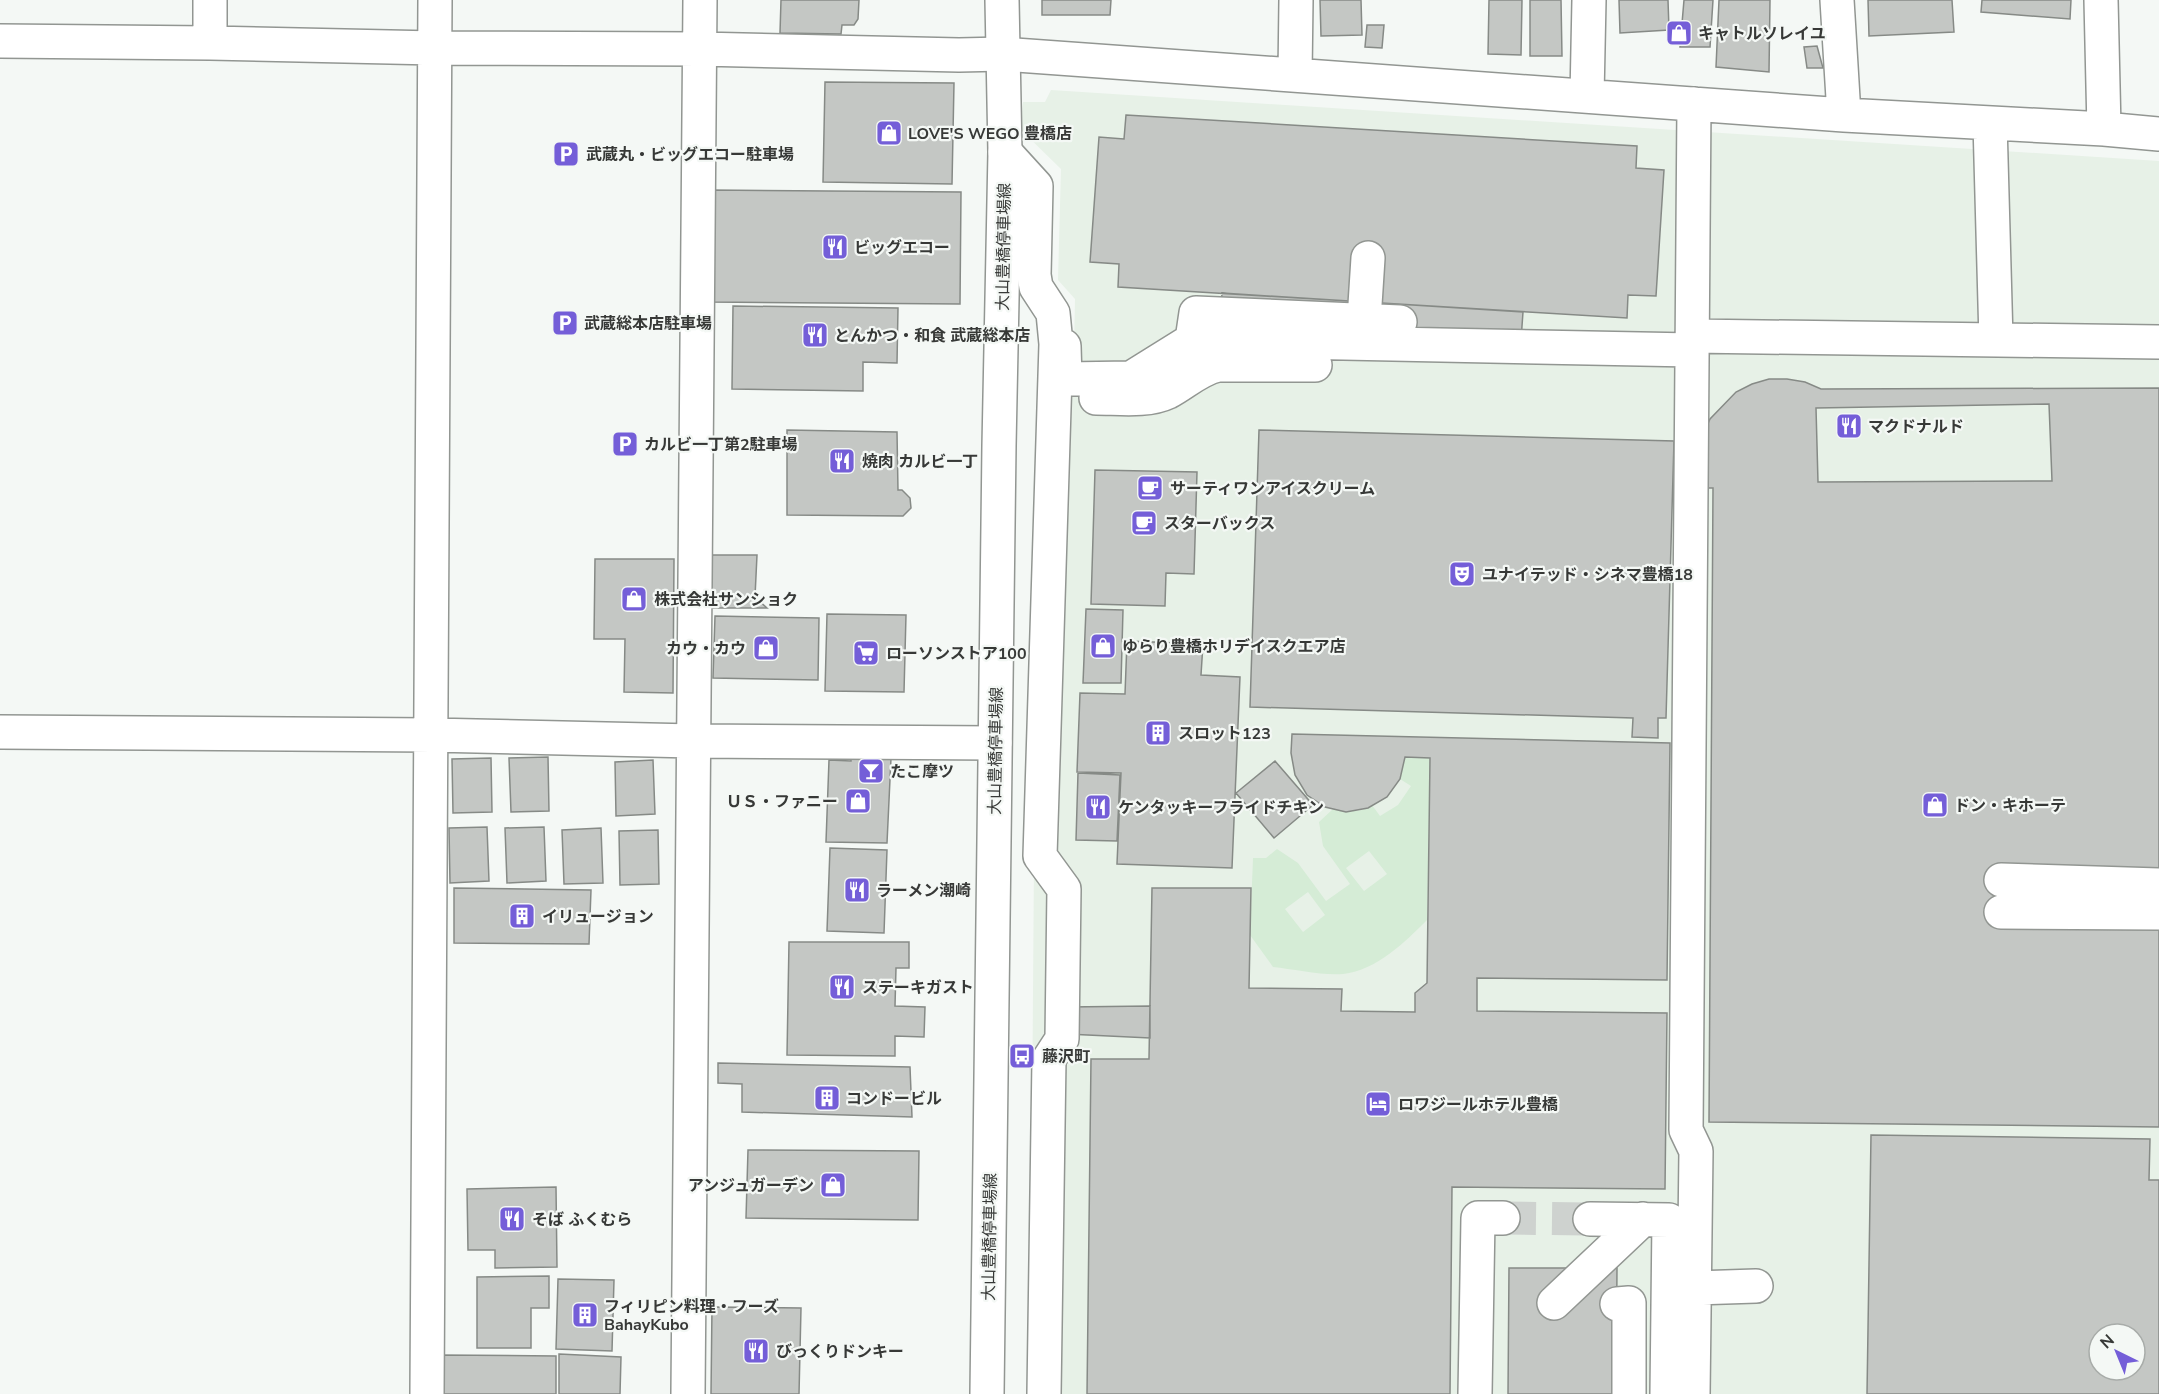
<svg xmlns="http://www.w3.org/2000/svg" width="2159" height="1394" font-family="'Nunito Sans','Noto Sans JP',sans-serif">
<rect width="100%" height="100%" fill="#f4f8f5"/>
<path fill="#e7f1e7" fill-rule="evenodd" d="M 1051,90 L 2159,161 L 2159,1394 L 1030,1394 L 1035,725 L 1074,348 L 1075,299 L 1058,280 L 1061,169 L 1020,129 L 1023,102 L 1045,102 ZM 2099,1334 L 2135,1334 L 2135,1370 L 2099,1370 Z"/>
<path fill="#d5ecd6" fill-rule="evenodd" d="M 1405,757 L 1430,758 L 1427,920 C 1405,942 1377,970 1343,974 C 1324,976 1293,969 1273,967 L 1250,935 L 1253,858 L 1266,858 L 1277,849 L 1298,863 L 1326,901 L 1350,884 L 1323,846 L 1319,822 L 1333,809 C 1346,812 1362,813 1372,805 L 1380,816 L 1398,805 L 1411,786 L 1400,779 ZM 1369,851 L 1387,874 L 1364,891 L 1346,868 ZM 1308,892 L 1325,915 L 1303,932 L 1285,909 Z"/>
<path fill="#c4c7c4" stroke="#868a86" stroke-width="1.5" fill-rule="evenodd" d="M 781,0 L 859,0 L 858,19 L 854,25 L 842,25 L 841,34 L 780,33 Z
M 1042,0 L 1111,0 L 1110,15 L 1042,15 Z
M 1320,0 L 1361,0 L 1362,35 L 1321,36 Z
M 1489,0 L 1522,0 L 1521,55 L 1488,54 Z
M 1530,0 L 1561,0 L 1562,56 L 1530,56 Z
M 1619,0 L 1668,0 L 1669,30 L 1620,33 Z
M 1684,0 L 1713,0 L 1710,47 L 1680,47 Z
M 1719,0 L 1770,0 L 1769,72 L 1716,67 Z
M 1868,0 L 1952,0 L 1954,32 L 1869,36 Z
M 1982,0 L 2071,0 L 2070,19 L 1981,12 Z
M 1367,25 L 1384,25 L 1382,48 L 1365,47 Z
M 1817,46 L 1823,68 L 1807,68 L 1804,47 Z
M 825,82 L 954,83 L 952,184 L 823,182 Z
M 1126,115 L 1637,146 L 1636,168 L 1664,170 L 1656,296 L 1628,295 L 1627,318 L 1118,287 L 1119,264 L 1090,262 L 1099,137 L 1124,139 Z
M 710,190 L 961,192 L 960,304 L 709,302 Z
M 1222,293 L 1523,312 L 1521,340 L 1220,323 Z
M 733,306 L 898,308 L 897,363 L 863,362 L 863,391 L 732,389 Z
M 1769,379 L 1787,379 L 1805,382 L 1821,389 L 2159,388 L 2159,1127 L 1709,1122 L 1713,488 L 1704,488 L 1703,435 L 1710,419 L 1736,392 L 1752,384 Z
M 2049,404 L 2052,481 L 1818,482 L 1816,408 Z
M 787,430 L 897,432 L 898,490 L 902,490 L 910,498 L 911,508 L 903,516 L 787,515 Z
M 1259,430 L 1674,441 L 1666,718 L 1658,718 L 1658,738 L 1632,737 L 1633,718 L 1250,707 Z
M 1095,470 L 1197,472 L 1194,574 L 1166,573 L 1165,606 L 1091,604 Z
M 711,555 L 757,555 L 755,597 L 767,608 L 711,608 Z
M 595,559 L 674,559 L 673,693 L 624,692 L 625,639 L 594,639 Z
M 1086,609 L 1123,610 L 1121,683 L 1083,683 Z
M 827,614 L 906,615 L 904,692 L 825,691 Z
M 715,616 L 819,618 L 818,680 L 713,678 Z
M 1127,641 L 1203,644 L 1201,675 L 1240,677 L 1232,868 L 1117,864 L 1121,773 L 1077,772 L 1080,693 L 1125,694 Z
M 1292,734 L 1670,743 L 1667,980 L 1477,978 L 1477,1011 L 1667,1013 L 1665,1189 L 1452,1187 L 1450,1394 L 1087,1394 L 1091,1059 L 1149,1059 L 1152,888 L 1251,888 L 1249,988 L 1342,989 L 1341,1011 L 1415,1012 L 1415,993 L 1427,983 L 1430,758 L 1405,757 L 1400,779 L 1387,797 L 1368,808 L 1346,812 L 1325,807 L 1307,795 L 1295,775 L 1291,753 Z
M 548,757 L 549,811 L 511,812 L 509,758 Z
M 851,757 L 891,758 L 887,843 L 826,842 L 829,760 L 851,761 Z
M 491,758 L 492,812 L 453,813 L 452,759 Z
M 653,760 L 655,814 L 616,816 L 615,762 Z
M 1275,761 L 1313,805 L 1274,838 L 1236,793 Z
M 1078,773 L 1120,775 L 1117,841 L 1076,840 Z
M 487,827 L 489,881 L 450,883 L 449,828 Z
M 544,827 L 546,881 L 507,883 L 505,828 Z
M 601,828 L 603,883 L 564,884 L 562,830 Z
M 658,830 L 659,884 L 620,885 L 619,831 Z
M 830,848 L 887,850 L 884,933 L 827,931 Z
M 454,888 L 591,890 L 589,944 L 454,943 Z
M 789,942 L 909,942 L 909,968 L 896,968 L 895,1006 L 925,1007 L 924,1037 L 895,1036 L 895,1056 L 787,1055 Z
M 1150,1006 L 1150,1038 L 1067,1034 L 1067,1007 Z
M 718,1063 L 910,1067 L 912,1117 L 742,1112 L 742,1084 L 718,1083 Z
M 1871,1135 L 2150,1139 L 2149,1180 L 2159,1180 L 2159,1394 L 1867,1394 ZM 2099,1334 L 2135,1334 L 2135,1370 L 2099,1370 Z
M 748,1150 L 919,1151 L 918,1220 L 746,1218 Z
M 556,1187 L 557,1267 L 495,1268 L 495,1250 L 468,1250 L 467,1189 Z
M 1509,1268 L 1617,1268 L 1616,1394 L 1508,1394 Z
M 549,1276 L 549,1308 L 531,1308 L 531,1348 L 477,1348 L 477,1277 Z
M 558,1279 L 614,1280 L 612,1351 L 556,1349 Z
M 712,1307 L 801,1308 L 799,1394 L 711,1394 Z
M 559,1354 L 621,1357 L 620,1394 L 559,1394 Z
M 438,1355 L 556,1356 L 556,1394 L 437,1394 Z"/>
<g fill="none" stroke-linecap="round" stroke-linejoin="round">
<path stroke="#ced2cf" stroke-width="33" stroke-dasharray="33 16" stroke-linecap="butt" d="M 1503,1218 L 1590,1219"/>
<defs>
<path id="minor" d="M 1837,0 L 1844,115
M 2101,0 L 2104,129
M 0,41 L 210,43 L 435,48 L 700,49 L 959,55 L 1003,54 L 1844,115 L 2104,129 L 2159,134
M 210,43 L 210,0
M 1295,75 L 1296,0
M 1587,96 L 1589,0
M 1990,123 L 1996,340
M 1005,152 L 1036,186 L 1034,275 L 1036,287 L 1053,313 L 1056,344 L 1040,856 L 1064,889 L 1062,1039 L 1049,1059 L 1044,1394
M 1364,320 L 1368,258
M 1692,336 L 2159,342
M 1192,340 L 1196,313 L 1400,322
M 1064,346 L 1065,379 L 1131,378 L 1192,340 L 1692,350
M 1096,398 C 1119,398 1147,402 1168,392 C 1185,383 1199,369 1218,365 L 1315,365
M 0,732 L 432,735 L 693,741 L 995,743
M 2001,880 L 2159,885
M 2001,912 L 2159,913
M 1590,1219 L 1669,1220 L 1667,1394
M 1695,1288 L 1756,1286
M 1554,1303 L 1643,1219
M 1617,1304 L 1629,1303 L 1629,1394
M 427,1394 L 435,0
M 688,1394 L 700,0
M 1475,1394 L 1478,1218 L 1503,1218
M 1693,1394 L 1696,1151 L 1686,1130 L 1694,104"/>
<path id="major" d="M 987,1394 L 999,446 L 1005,152 L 1002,0"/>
</defs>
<use href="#minor" stroke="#929692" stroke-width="36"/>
<use href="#major" stroke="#929692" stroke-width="36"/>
<use href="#minor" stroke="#fff" stroke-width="33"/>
<use href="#major" stroke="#fff" stroke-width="33"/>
</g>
<defs>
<symbol id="shop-square" viewBox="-11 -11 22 22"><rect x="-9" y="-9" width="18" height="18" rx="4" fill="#745ed8" stroke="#f4f8f5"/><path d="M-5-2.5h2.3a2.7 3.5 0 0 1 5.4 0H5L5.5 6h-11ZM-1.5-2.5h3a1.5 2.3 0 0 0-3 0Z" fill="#fff"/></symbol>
<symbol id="parking-square" viewBox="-11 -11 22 22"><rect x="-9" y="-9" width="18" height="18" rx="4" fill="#745ed8" stroke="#f4f8f5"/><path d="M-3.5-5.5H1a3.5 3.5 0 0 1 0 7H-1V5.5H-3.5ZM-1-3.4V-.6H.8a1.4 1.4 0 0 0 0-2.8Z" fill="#fff"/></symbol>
<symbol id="restaurant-square" viewBox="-11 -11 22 22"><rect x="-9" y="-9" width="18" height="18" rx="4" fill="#745ed8" stroke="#f4f8f5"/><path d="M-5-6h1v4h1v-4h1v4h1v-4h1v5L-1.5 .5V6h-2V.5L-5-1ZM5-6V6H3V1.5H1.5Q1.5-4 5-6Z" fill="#fff"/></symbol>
<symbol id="cafe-square" viewBox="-11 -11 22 22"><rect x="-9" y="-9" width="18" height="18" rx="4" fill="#745ed8" stroke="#f4f8f5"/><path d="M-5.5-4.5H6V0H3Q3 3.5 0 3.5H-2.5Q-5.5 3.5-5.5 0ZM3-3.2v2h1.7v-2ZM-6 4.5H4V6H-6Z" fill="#fff"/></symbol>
<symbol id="theatre-square" viewBox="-11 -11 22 22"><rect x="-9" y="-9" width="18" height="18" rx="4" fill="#745ed8" stroke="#f4f8f5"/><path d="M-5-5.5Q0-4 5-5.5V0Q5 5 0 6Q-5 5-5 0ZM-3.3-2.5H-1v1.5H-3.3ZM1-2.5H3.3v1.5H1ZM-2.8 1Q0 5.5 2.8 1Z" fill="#fff"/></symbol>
<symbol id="supermarket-square" viewBox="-11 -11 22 22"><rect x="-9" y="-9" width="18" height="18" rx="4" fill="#745ed8" stroke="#f4f8f5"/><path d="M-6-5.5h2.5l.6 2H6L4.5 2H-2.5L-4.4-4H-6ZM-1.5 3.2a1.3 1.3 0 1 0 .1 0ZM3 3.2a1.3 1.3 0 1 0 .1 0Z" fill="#fff"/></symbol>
<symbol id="building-square" viewBox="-11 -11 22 22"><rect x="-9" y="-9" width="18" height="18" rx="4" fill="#745ed8" stroke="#f4f8f5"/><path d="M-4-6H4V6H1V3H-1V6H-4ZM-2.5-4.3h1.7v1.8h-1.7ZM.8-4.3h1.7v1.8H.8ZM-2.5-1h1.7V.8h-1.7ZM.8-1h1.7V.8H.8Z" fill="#fff"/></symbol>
<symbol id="bar-square" viewBox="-11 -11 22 22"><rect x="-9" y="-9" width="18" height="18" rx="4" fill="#745ed8" stroke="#f4f8f5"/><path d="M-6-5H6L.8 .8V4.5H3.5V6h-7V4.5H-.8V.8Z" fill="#fff"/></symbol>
<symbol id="bus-square" viewBox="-11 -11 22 22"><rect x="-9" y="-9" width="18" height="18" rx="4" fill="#745ed8" stroke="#f4f8f5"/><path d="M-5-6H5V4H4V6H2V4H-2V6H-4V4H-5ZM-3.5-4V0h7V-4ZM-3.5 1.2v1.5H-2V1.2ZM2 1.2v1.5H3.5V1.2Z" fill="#fff"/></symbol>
<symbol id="hotel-square" viewBox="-11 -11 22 22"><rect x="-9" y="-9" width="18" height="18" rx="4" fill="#745ed8" stroke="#f4f8f5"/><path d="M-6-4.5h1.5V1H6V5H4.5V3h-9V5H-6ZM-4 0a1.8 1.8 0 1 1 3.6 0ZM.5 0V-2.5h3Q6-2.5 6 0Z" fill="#fff"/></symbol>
</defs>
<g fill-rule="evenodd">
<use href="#shop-square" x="1664" y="18" width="30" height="30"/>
<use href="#shop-square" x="874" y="118" width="30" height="30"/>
<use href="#parking-square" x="551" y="139" width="30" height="30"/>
<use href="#restaurant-square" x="820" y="232" width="30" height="30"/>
<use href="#parking-square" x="550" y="308" width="30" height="30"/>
<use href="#restaurant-square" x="800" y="320" width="30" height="30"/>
<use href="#restaurant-square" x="1834" y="411" width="30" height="30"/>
<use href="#parking-square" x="610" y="429" width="30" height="30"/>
<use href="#restaurant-square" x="827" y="446" width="30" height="30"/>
<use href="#cafe-square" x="1135" y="473" width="30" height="30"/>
<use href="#cafe-square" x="1129" y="508" width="30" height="30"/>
<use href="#theatre-square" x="1447" y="559" width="30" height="30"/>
<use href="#shop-square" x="619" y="584" width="30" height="30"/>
<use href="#shop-square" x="1088" y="631" width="30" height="30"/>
<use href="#shop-square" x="751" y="633" width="30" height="30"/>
<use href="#supermarket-square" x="851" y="638" width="30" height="30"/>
<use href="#building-square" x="1143" y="718" width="30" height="30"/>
<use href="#bar-square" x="856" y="756" width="30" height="30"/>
<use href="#shop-square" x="843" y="786" width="30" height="30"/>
<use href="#shop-square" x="1920" y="790" width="30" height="30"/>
<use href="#restaurant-square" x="1083" y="792" width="30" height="30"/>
<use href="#restaurant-square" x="842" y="875" width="30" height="30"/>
<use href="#building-square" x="507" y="901" width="30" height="30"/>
<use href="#restaurant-square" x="827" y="972" width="30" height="30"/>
<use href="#bus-square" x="1007" y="1041" width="30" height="30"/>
<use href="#building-square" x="812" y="1083" width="30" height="30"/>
<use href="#hotel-square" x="1363" y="1089" width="30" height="30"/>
<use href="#shop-square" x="818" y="1170" width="30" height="30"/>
<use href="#restaurant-square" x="497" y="1204" width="30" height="30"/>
<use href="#building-square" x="570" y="1300" width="30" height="30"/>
<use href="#restaurant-square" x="741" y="1336" width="30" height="30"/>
</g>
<g text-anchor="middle" stroke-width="4.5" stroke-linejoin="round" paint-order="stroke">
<g font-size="16" font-weight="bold" fill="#373937" stroke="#f4f8f5" text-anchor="start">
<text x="1698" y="39">キャトルソレイユ</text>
<text x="908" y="139">LOVE'S WEGO 豊橋店</text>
<text x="586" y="160">武蔵丸・ビッグエコー駐車場</text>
<text x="854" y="253">ビッグエコー</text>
<text x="584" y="329">武蔵総本店駐車場</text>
<text x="834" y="341">とんかつ・和食 武蔵総本店</text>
<text x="1868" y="432">マクドナルド</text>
<text x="644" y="450">カルビ一丁第2駐車場</text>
<text x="862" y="467">焼肉 カルビ一丁</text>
<text x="1170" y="494">サーティワンアイスクリーム</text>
<text x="1164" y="529">スターバックス</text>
<text x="1482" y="580">ユナイテッド・シネマ豊橋18</text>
<text x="654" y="605">株式会社サンショク</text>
<text x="1122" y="652">ゆらり豊橋ホリデイスクエア店</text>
<text x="746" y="654" text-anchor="end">カウ・カウ</text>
<text x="886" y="659">ローソンストア100</text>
<text x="1178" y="739">スロット123</text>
<text x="890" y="777">たこ摩ツ</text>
<text x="838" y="807" text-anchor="end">ＵＳ・ファニー</text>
<text x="1954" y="811">ドン・キホーテ</text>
<text x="1118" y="813">ケンタッキーフライドチキン</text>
<text x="876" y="896">ラーメン潮崎</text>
<text x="542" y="922">イリュージョン</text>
<text x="862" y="993">ステーキガスト</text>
<text x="1042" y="1062">藤沢町</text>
<text x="846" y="1104">コンドービル</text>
<text x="1398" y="1110">ロワジールホテル豊橋</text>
<text x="814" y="1191" text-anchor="end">アンジュガーデン</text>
<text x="532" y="1225">そば ふくむら</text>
<text x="604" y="1312">フィリピン料理・フーズ<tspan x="604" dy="18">BahayKubo</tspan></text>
<text x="776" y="1357">びっくりドンキー</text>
</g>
<g font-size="16" fill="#373937" stroke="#f4f8f5">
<text transform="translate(1003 247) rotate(-89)" y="6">大山豊橋停車場線</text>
<text transform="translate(995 751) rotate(-89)" y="6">大山豊橋停車場線</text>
<text transform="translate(989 1237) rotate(-89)" y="6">大山豊橋停車場線</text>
</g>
</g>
<g transform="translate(2117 1352) rotate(317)"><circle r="28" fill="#f4f8f5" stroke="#a8aca9" stroke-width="1.5"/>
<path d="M0-4.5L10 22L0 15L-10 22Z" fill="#745ed8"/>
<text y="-9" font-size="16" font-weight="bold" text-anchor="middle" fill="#373937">N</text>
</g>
</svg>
